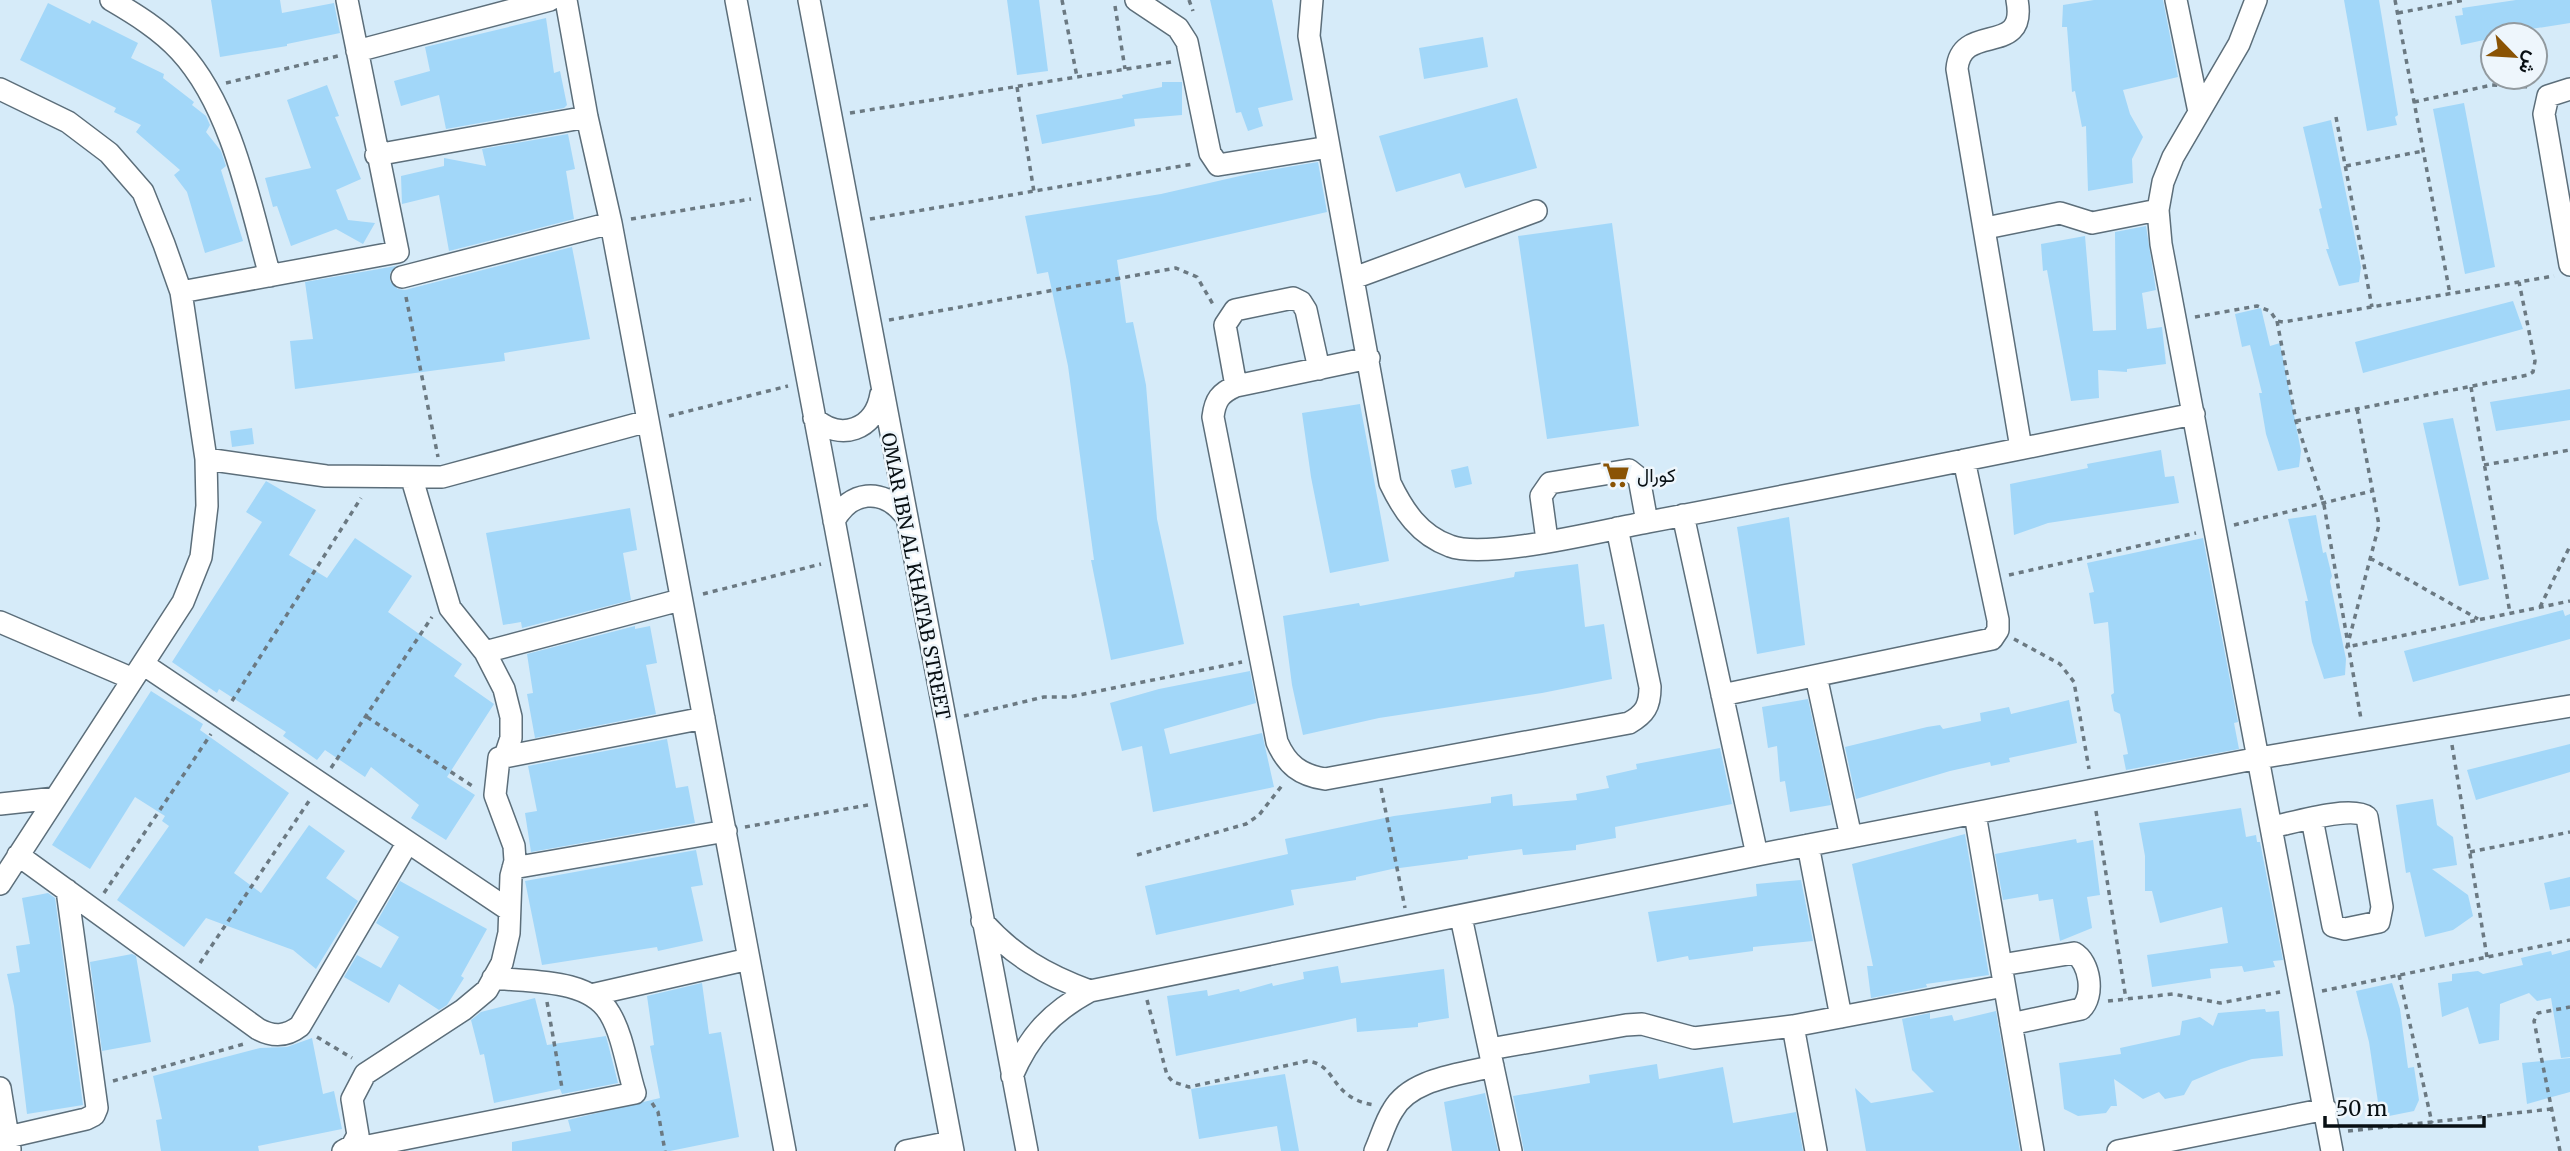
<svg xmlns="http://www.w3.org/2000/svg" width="2570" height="1151" font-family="Merriweather,Vazirmatn,serif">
<rect width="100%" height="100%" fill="#d6ebf9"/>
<path fill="#a2d7f9" d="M 211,0 L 280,0 L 282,13 L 334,3 L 340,33 L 287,44 L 287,46 L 220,57 Z
M 1007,0 L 1039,0 L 1048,71 L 1017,75 Z
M 1210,0 L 1272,0 L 1293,100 L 1258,108 L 1263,126 L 1248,131 L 1241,112 L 1236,113 Z
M 2094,0 L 2163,0 L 2178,77 L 2123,90 L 2130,114 L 2143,137 L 2132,159 L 2133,183 L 2088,191 L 2086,126 L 2082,127 L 2075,91 L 2072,92 L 2067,27 L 2062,27 L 2063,5 Z
M 2344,0 L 2379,0 L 2398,115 L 2395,117 L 2397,125 L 2367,131 Z
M 2516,0 L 2570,0 L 2570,23 L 2493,35 L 2493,38 L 2461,45 L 2455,16 L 2463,15 L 2462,8 Z
M 48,3 L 90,24 L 92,20 L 138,43 L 131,58 L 164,74 L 163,78 L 194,102 L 192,105 L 206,116 L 210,125 L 206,132 L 221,151 L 226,166 L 221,170 L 243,241 L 205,253 L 187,192 L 174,175 L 180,170 L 136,132 L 141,125 L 114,112 L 116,108 L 20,60 Z
M 546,18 L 554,73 L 560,71 L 567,105 L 564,108 L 446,129 L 439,95 L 401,106 L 394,81 L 430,71 L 425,47 Z
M 1483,37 L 1488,67 L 1424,79 L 1419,48 Z
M 1162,82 L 1182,82 L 1182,115 L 1134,119 L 1135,126 L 1042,144 L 1036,115 L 1123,98 L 1122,95 L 1162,87 Z
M 327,85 L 339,116 L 335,117 L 361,179 L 336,190 L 348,220 L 375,223 L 363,244 L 336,229 L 291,246 L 277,206 L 273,207 L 265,178 L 311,168 L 287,100 Z
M 1517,98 L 1537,168 L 1465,188 L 1460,173 L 1396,192 L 1379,136 Z
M 2464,103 L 2495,267 L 2465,274 L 2433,109 Z
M 2331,120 L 2361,267 L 2359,282 L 2339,286 L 2326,249 L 2329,249 L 2319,209 L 2322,208 L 2303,127 Z
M 568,134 L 575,169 L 566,171 L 574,219 L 449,251 L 439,195 L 402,204 L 401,176 L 444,166 L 444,158 L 486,166 L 482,149 Z
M 1318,162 L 1327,212 L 1117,260 L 1126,323 L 1133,322 L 1146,385 L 1157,519 L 1184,644 L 1111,660 L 1091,560 L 1094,560 L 1068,366 L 1048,272 L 1037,274 L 1025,216 L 1161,194 L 1253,173 Z
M 1612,223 L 1639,426 L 1547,439 L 1518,236 Z
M 2146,226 L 2156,290 L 2142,293 L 2147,329 L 2162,327 L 2166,364 L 2127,369 L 2127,372 L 2098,370 L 2099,398 L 2071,401 L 2047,270 L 2043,271 L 2041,244 L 2085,236 L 2093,331 L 2116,330 L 2115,232 Z
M 572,247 L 590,339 L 504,353 L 505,361 L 295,389 L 290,341 L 313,339 L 305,282 L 396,266 L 390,273 L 390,281 L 398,289 L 405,290 Z
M 2513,301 L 2523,329 L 2363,373 L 2355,342 Z
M 2261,308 L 2270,346 L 2280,343 L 2301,451 L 2299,467 L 2278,471 L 2266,434 L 2259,393 L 2262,393 L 2250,345 L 2242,347 L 2235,314 Z
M 2570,389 L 2570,420 L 2496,431 L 2490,402 Z
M 1360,404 L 1389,561 L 1330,573 L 1311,477 L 1302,413 Z
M 2453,418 L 2489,579 L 2459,586 L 2423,423 Z
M 252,428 L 254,444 L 232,447 L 230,431 Z
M 2161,450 L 2165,477 L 2174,476 L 2179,503 L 2048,523 L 2014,535 L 2010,484 L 2088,468 L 2087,464 Z
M 1468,466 L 1472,484 L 1455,488 L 1451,470 Z
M 266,481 L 316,510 L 289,555 L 327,578 L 355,538 L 412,576 L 388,612 L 462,664 L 454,676 L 494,704 L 447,777 L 475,795 L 446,840 L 411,818 L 419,805 L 371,767 L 365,777 L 325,750 L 317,760 L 283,736 L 286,732 L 219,689 L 217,693 L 172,662 L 262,522 L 246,512 Z
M 630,508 L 637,550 L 623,553 L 631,600 L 522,628 L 521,622 L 503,625 L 486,533 Z
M 2316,515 L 2323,553 L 2326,552 L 2332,576 L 2330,581 L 2346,659 L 2345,675 L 2324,679 L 2312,642 L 2305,601 L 2308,601 L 2288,519 Z
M 1789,517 L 1805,645 L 1757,654 L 1737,527 Z
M 2203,538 L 2238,722 L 2234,723 L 2239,749 L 2126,770 L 2123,755 L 2128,754 L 2120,714 L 2114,711 L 2111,695 L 2114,693 L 2108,622 L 2094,624 L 2089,593 L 2094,592 L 2087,563 Z
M 1578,564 L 1585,627 L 1604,624 L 1612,679 L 1542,693 L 1379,718 L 1303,735 L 1292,685 L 1283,616 L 1359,603 L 1360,606 L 1514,577 L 1515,572 Z
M 2563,610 L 2565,616 L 2570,614 L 2570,639 L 2413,682 L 2404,651 Z
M 635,626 L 635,629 L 650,626 L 657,663 L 646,665 L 656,714 L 535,738 L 527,694 L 533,693 L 527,654 Z
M 1250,671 L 1256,703 L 1164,729 L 1170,754 L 1262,733 L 1274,787 L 1153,812 L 1142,746 L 1122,751 L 1110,703 L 1159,689 Z
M 151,691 L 203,724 L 200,730 L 289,793 L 234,873 L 261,893 L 309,825 L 345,851 L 326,878 L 358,901 L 316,969 L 293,950 L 206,918 L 184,947 L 117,900 L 169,826 L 162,821 L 165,816 L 135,797 L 90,869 L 52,845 Z
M 1808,699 L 1831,805 L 1790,812 L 1785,781 L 1780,782 L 1777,746 L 1768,748 L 1762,707 Z
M 2069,700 L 2077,743 L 2009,758 L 2010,762 L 1991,766 L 1990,762 L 1950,771 L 1856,799 L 1845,747 L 1927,727 L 1940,725 L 1943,729 L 1981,721 L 1980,713 L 2009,707 L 2011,714 Z
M 667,739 L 676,788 L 688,786 L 695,823 L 531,852 L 525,813 L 537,811 L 528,766 Z
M 2570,744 L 2570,772 L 2476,800 L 2467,770 Z
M 1720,748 L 1732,804 L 1615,827 L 1616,838 L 1576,845 L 1576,850 L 1523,855 L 1522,849 L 1468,856 L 1468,859 L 1392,869 L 1356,877 L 1356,880 L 1291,890 L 1294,905 L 1156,935 L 1145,886 L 1288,854 L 1285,839 L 1394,816 L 1491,803 L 1491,797 L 1512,794 L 1513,806 L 1577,800 L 1576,794 L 1609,788 L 1606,776 L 1637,769 L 1636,764 Z
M 2433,799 L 2437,825 L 2453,837 L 2457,865 L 2432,869 L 2468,895 L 2473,916 L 2453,930 L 2425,937 L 2410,872 L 2406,873 L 2396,805 Z
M 2241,808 L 2246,837 L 2256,835 L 2257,842 L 2260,842 L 2283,960 L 2273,961 L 2275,967 L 2244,972 L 2242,966 L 2210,969 L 2211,978 L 2152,987 L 2147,955 L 2228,943 L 2222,907 L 2160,923 L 2152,891 L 2145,891 L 2145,856 L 2139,823 Z
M 1965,834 L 1989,975 L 1926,984 L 1927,987 L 1871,998 L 1867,966 L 1873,966 L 1852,864 Z
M 2076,839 L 2077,843 L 2093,840 L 2100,895 L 2087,897 L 2092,928 L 2060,941 L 2053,899 L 2039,901 L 2038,894 L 2003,900 L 1995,854 Z
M 696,850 L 703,885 L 691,887 L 703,941 L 658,951 L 657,947 L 542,965 L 525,881 Z
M 2570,877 L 2570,906 L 2550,910 L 2544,883 Z
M 1801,880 L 1813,941 L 1753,947 L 1753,951 L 1689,960 L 1688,956 L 1657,962 L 1648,912 L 1757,896 L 1756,884 Z
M 400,881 L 487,929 L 461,976 L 464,978 L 447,1005 L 439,1010 L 399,984 L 389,1003 L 344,977 L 357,955 L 381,968 L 399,937 L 376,923 Z
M 48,893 L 55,898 L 83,1105 L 27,1114 L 14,1006 L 7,974 L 20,972 L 16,946 L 30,944 L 22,898 Z
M 2570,950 L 2570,1057 L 2561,1058 L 2551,998 L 2537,1001 L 2529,993 L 2500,1004 L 2499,1040 L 2479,1044 L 2468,1007 L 2442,1017 L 2438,983 L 2452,981 L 2452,974 L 2478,971 L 2483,974 L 2523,965 L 2521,958 L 2551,951 L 2552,955 Z
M 132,954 L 136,956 L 151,1042 L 102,1051 L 90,962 Z
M 1338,966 L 1341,983 L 1444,969 L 1449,1018 L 1418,1023 L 1418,1027 L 1357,1032 L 1356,1018 L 1176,1056 L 1167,996 L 1207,990 L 1208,996 L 1239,989 L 1240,992 L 1272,983 L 1273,986 L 1304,979 L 1303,972 Z
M 702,983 L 709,1034 L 721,1032 L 739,1137 L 670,1151 L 512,1151 L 512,1142 L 571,1131 L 568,1120 L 660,1098 L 650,1046 L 654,1045 L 647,996 Z
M 2392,983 L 2400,1009 L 2408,1068 L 2414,1067 L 2419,1100 L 2414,1111 L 2389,1116 L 2378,1102 L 2369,1042 L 2356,991 Z
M 535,998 L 547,1045 L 606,1036 L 618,1083 L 562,1094 L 560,1089 L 494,1103 L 484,1054 L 480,1055 L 471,1020 L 481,1012 Z
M 2265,1009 L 2266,1012 L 2279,1011 L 2283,1056 L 2252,1059 L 2221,1069 L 2192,1081 L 2184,1095 L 2165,1099 L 2159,1092 L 2143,1099 L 2114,1079 L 2117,1106 L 2111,1106 L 2106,1113 L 2078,1116 L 2064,1109 L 2059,1063 L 2121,1054 L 2120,1048 L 2180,1035 L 2182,1021 L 2200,1017 L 2213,1026 L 2218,1013 Z
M 1996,1011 L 2020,1151 L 1866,1151 L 1855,1088 L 1871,1103 L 1934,1092 L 1912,1070 L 1902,1019 L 1930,1013 L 1930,1019 L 1952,1015 L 1954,1021 Z
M 312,1038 L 323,1094 L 334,1091 L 342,1129 L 258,1146 L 259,1151 L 161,1151 L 156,1120 L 162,1119 L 153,1076 L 260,1048 L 287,1047 Z
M 2570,1058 L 2570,1092 L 2527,1104 L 2522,1063 Z
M 1657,1064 L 1659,1079 L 1723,1067 L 1733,1123 L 1796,1112 L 1803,1151 L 1524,1151 L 1513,1096 L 1590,1083 L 1589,1075 Z
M 1285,1074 L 1299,1151 L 1281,1151 L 1277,1126 L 1199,1139 L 1191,1089 Z
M 1485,1093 L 1498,1151 L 1452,1151 L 1444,1102 Z"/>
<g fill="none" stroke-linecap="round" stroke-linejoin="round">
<defs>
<path id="minor" d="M 111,0 C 135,14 161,30 180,51 C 232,107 250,204 270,276
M 566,0 L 587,117 L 611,223 L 785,1151
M 736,0 L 953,1151
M 809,0 L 1027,1151
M 1136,0 L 1178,28 L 1187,42 L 1210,153 L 1218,165 L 1329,147
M 1312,0 L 1309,36 L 1390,483 C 1403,510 1419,535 1450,546 C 1486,560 1605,530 1648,522 C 1830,488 2012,450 2194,414
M 2017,0 C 2028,58 1961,21 1957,69 L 2021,448
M 2176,0 L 2199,112
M 2256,0 L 2239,44 L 2173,157 L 2163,182 L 2158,210 L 2161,244 L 2332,1151
M 357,51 L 550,0
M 0,89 L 68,122 L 109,153 L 143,192 L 164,244 L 181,292 L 206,459 L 207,506 L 201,557 L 183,602 L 0,884
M 2570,89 L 2548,96 L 2544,114 L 2570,265
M 376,155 L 587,117
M 1986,228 L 2060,213 L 2092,223 L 2158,210
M 402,277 L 611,223
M 1354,278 L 1536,211
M 181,292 L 398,252 L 347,0
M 1369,358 L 1236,386 C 1220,393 1215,400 1213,417 L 1277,742 C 1287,765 1300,775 1325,779 L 1629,723 C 1645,714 1650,706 1650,687 L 1617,528
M 1236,386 L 1225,325 L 1235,310 L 1293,298 L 1301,302 L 1306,310 L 1319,369
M 814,418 C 840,442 875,430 881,394
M 206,459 L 326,476 L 442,477 L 648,421
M 1683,515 L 1757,855
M 834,521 C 850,491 882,487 904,514
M 1547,540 L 1541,496 L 1550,483 L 1629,470 L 1639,478 L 1647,522
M 0,622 L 133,679
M 485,652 L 680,600
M 143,664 L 509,910
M 1816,676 L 1851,837
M 1722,695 L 1992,639 L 1998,630 L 1998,620 L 1964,460
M 499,758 L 704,718
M 0,804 L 56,798
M 1975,814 L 2033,1151
M 2272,827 C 2292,823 2352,805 2367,817 L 2382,907 L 2379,922 L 2345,929 L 2333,926 L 2312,819
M 1808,845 L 1841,1017
M 18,855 L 258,1029 C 273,1037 286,1037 300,1026 L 408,842
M 513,868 L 726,831
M 1461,917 L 1511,1151
M 982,921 C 1013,956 1046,975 1090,991
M 2001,965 L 2074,953 C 2090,962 2095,996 2081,1009 L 2011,1024
M 591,995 L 749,959
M 1793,1026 L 1816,1151
M 1490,1049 L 1626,1025 L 1642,1024 L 1694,1038 L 1793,1026 L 2004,986
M 1012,1076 C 1029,1036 1051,1012 1090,991 L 1757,855 L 2259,758 L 2570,706
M 0,1088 L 10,1149
M 8,1137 L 86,1119 L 94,1115 L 97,1108 L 67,890
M 348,1150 L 635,1093 C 627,1068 623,1036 610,1014 C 590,978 529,982 493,978
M 343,1151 L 352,1146 L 358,1135 L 352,1099 L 365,1074 L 463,1010 L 487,990 L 502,963 L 509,933 L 511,876 L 515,861 L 514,846 L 495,795 L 499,758 L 505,756 L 511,738 L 511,717 L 504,689 L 485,652 L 450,608 L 412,479
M 906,1151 L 951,1142
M 1375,1151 C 1381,1138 1385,1122 1393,1110 C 1411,1078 1461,1075 1493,1066
M 2118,1151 L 2326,1109"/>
</defs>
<use href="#minor" stroke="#5c6e7a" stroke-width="24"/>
<path stroke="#6b7982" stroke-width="3.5" stroke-dasharray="5 5" stroke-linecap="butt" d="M 1062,0 L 1077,77
M 1189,0 L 1193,11
M 2395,0 L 2450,294
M 1115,6 L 1125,69
M 2398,13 L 2465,0
M 226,83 L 338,56
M 1017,87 L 1034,192
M 2414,102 L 2492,85 L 2531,87
M 850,113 L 1171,62
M 2336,117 L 2372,307
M 2346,166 L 2423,151
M 631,219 L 751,199
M 870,219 L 1193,164
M 406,297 L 438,457
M 2195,317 L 2257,306 L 2270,311 L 2277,321 L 2283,322 L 2554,276
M 889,320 L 1176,268 L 1197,277 L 1214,306
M 2277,321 L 2296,421 L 2324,505 L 2361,719
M 2471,387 L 2510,613
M 2357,409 L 2379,525 L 2347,647 L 2570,601
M 669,416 L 788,386
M 2296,421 L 2528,375 L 2533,372 L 2535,361 L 2519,282
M 2484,465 L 2570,450
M 2234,525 L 2372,491
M 2370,558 L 2478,619
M 2009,575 L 2196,533
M 703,594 L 821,564
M 2540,607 L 2570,546
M 2014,639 L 2060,664 L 2074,682 L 2089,769
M 232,701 L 361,498
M 964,716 L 1044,697 L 1069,697 L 1242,662
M 367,717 L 474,787
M 2452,745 L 2487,957
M 331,768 L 432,617
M 1381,788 L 1405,908
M 2096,811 L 2126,999
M 745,827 L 868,805
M 2470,852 L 2570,832
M 1137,855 L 1246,824 L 1259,815 L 1284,783
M 104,893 L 211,734
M 200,963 L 309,801
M 2399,975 L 2432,1123
M 2322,991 L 2570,940
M 1147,1000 L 1167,1075 L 1173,1082 L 1189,1087 L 1307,1061 C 1338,1064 1329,1098 1374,1105
M 2108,1001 L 2173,994 L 2220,1003 L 2280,992
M 547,1002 L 562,1088
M 317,1037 L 352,1058
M 113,1081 L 244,1044
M 652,1103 L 658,1112 L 665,1151
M 2348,1131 L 2552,1109
M 2560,1151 L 2534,1021 L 2538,1013 L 2570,1007"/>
<use href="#minor" stroke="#fff" stroke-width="21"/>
</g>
<defs>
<symbol id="supermarket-bare" viewBox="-9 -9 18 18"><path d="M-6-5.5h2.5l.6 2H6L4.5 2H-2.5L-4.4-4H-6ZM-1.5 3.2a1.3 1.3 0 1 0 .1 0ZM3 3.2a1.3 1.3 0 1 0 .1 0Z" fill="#8a5304" stroke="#eef6fc" stroke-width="2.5" paint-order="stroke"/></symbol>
</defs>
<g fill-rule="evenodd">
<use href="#supermarket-bare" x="1597" y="456" width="38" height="38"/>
</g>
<g text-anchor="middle" stroke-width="5" stroke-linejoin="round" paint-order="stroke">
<g font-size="19" fill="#080f13" stroke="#eef6fc" text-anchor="start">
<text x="1637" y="482">كورال</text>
</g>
<g font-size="19" fill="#080f13" stroke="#eef6fc">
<text transform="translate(916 576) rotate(79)" y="7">OMAR IBN AL KHATAB STREET</text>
</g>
</g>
<g transform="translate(2514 56) rotate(115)"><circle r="33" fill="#eef6fc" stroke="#929a9f" stroke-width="2"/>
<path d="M0-5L12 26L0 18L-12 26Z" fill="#8a5304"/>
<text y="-10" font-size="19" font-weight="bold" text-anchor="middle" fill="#080f13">ش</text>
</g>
<path d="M2325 1116v10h159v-10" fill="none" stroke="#080f13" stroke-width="3.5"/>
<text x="2336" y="1116" font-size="21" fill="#080f13" stroke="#eef6fc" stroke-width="5" paint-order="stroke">50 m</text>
</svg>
